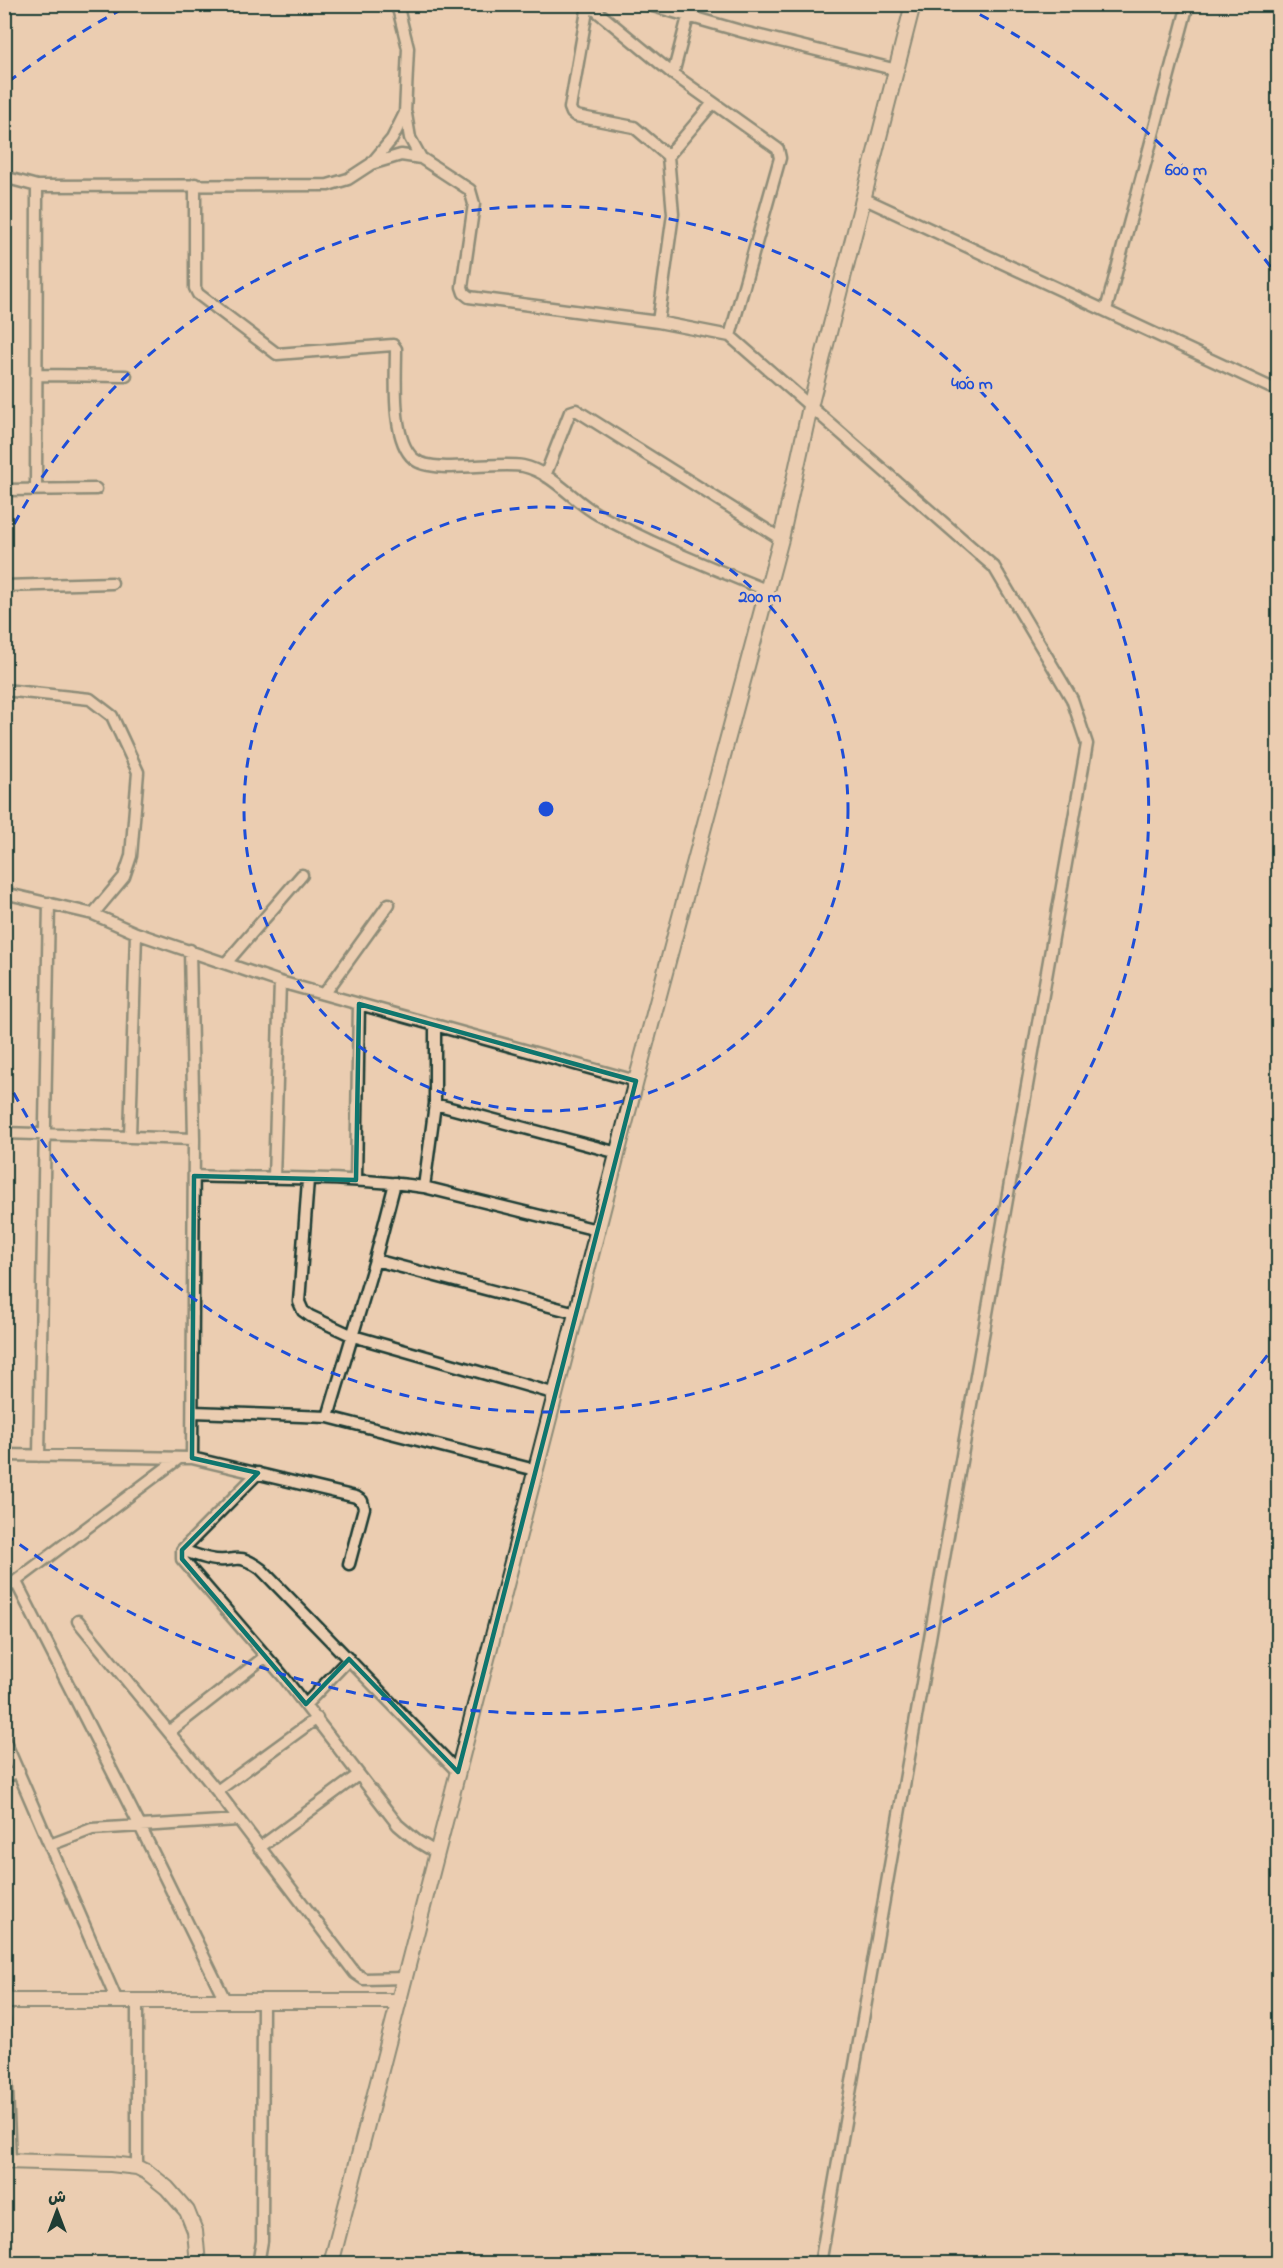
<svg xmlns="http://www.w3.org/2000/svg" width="1283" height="2268" font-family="'Indie Flower','Playpen Sans Arabic',sans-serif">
<rect width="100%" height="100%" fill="#ebcdb1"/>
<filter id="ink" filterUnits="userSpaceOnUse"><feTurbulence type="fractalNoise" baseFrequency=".0167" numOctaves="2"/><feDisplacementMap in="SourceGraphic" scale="12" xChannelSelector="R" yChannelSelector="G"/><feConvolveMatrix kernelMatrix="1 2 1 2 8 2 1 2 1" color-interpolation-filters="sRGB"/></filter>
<g filter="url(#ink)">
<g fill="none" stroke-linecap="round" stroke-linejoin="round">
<defs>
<path id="street" d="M 588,4 L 673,74 L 778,149 L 780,158 L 730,336
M 646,4 L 744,32 L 897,70
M 588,5 L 570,108 L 572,113 L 576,116 L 634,127 L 668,156 L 673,214 L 658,322
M 673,74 L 688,17
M 406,114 L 410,138 L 421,158
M 668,156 L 713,103
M 371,164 L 401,155 L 421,158 L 470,190 L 474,204 L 462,287 L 464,293 L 469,297 L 658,322 L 730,336 L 994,567 L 1072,699 L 1087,744 L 820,2264
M 4,177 L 37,186 L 328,185 L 348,179 L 371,164 L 392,139 L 405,113 L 408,48 L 399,12 L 395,4
M 195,184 L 195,288 L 198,294 L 277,354 L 393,345 L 396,349 C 396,378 391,440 414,459 C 433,475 497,461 523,466 C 552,472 574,502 599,515 C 653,545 710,567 766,590
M 865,199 L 1278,391
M 1106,310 L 1188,4
M 36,375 L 126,376
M 545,476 L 570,412 L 576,410 L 781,539
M 36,489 L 37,186
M 4,490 L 96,489
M 4,586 L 112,583
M 4,690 L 90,699 L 112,716 L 138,772 L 131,856 L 124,877 L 93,914
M 4,893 L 93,914 L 136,933 L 280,982 L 636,1081
M 190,950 L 194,1139 L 192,1458
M 226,963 L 302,875
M 325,993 L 389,904
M 435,1104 L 618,1153
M 4,1133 L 194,1139
M 130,1137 L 136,933
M 194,1176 C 271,1179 348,1176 424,1187 L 597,1230
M 274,1178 L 280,982
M 308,1180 L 299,1302 L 303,1311 L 310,1316 L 353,1336 L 556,1394
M 356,1180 L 359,1004
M 424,1187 L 435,1104 L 435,1025
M 375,1260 L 576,1313
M 193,1412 L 328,1417 L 535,1470
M 328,1417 L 375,1260 L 395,1183
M 4,1455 L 192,1458 L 356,1497 L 362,1501 L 364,1508 L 349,1564
M 39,1456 L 49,903
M 258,1473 L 182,1550 C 191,1553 201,1557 210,1559 C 236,1565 233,1549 261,1569 L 458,1772
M 182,1550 L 182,1559 L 282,1675 L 398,1825 L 417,1841 L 437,1853
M 16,1582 L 140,1826 L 225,2000
M 4,1590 L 178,1459
M 78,1621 L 217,1791 L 355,1973 L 364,1979 L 405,1978
M 306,1704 L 349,1659
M 169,1732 L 266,1656
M 4,1739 L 117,2001
M 4,1777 L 19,1771
M 217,1791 L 317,1718
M 50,1845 L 92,1829 L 238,1820
M 259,1848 L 358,1775
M 4,1987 L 9,2001
M 4,2020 L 10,2161
M 137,2167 L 137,2001
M 258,2264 L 262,2241 L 263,2002"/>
<path id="secondary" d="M 4,2001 L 399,2001
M 4,2161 L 111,2164 L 137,2167 L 147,2172 L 167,2188 L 187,2211 L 195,2231 L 198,2264
M 331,2264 L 636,1081 L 781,539 L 810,407 L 913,4"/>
</defs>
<use href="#street" stroke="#1f3d34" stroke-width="15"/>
<use href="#secondary" stroke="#1f3d34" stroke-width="18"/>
<use href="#street" stroke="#ebcdb1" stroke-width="10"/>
<use href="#secondary" stroke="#ebcdb1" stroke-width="14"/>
</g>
</g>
<path d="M0 0H1283V2268H0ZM 359,1004 L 636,1081 L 458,1772 L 349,1659 L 306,1704 L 182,1559 L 182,1550 L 258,1473 L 192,1458 L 194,1176 L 356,1180 Z" fill="#ebcdb1" fill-opacity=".55" fill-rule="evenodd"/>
<path fill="none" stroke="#0f766e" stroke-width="4.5" stroke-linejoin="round" d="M 359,1004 L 636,1081 L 458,1772 L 349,1659 L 306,1704 L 182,1559 L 182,1550 L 258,1473 L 192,1458 L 194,1176 L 356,1180 Z"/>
<g fill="none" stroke="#1d4ed8" stroke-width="3" stroke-dasharray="10 8">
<circle cx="546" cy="809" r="302"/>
<path d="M6 540A603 603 0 1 1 6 1078"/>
<path d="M1278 1341A905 905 0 0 1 8 1536M8 82A905 905 0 0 1 128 6M964 6A905 905 0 0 1 1278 277"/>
</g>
<circle cx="546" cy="809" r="9" fill="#1d4ed8" stroke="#ebcdb1" stroke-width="3"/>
<g font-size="18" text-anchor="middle" font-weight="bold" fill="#1d4ed8" stroke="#ebcdb1" stroke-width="6" stroke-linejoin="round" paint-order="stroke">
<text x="1186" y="175">600 m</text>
<text x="972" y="389">400 m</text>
<text x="760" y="602">200 m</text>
</g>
<rect width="1283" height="2268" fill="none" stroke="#ebcdb1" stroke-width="24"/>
<rect x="12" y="12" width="1259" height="2244" fill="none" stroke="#1f3d34" stroke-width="2" filter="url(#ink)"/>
<g transform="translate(57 2211)" stroke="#ebcdb1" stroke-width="4.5" paint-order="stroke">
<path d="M0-4.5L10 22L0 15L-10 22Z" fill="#1f3d34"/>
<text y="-9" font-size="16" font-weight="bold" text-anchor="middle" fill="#1f3d34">ش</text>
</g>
</svg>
